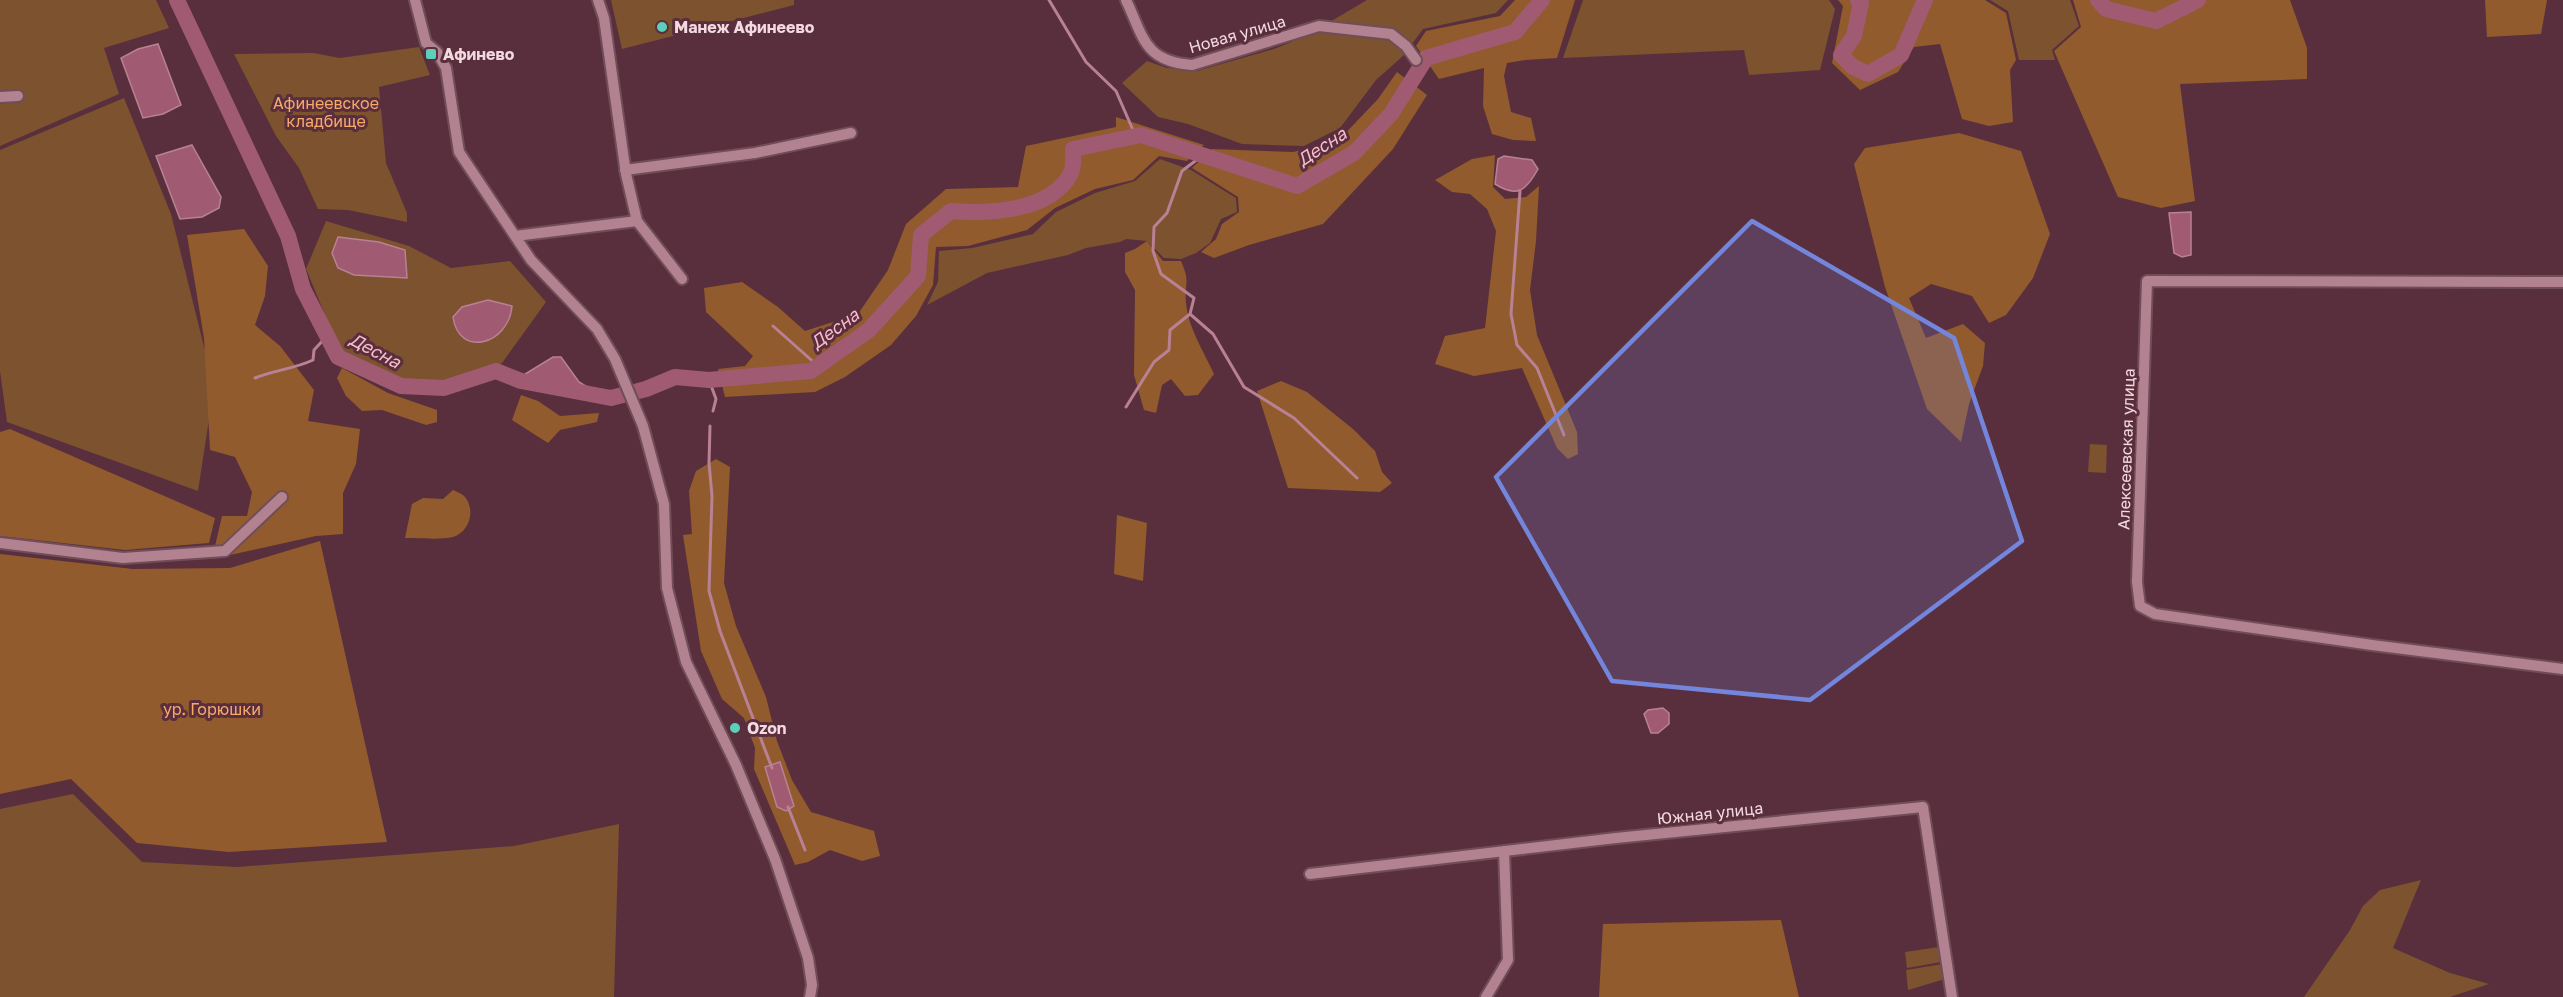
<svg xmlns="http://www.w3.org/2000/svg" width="2563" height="997" font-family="'Golos Text',sans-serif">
<rect width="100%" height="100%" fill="#592f3d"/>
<path fill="#7c522f" d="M 0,0 L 156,0 L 169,28 L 104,48 L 119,94 L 0,146 Z
M 611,0 L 794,0 L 794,5 L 622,49 Z
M 1367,0 L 1508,0 L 1496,13 L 1423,29 L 1403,56 L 1376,80 L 1340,128 L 1304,146 L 1242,144 L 1188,124 L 1158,117 L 1122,83 L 1147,61 L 1167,68 L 1197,71 L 1274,49 L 1306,36 Z
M 1583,0 L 1829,0 L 1835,9 L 1820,70 L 1749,75 L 1744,50 L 1563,58 Z
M 1990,0 L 2070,0 L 2079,26 L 2052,50 L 2055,60 L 2019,60 L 2008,11 Z
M 419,47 L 430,75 L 379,87 L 386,163 L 407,213 L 407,222 L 348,210 L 318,209 L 299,168 L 276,136 L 234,54 L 313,53 L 340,58 Z
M 124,98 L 171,214 L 214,387 L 198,491 L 7,422 L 0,371 L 0,150 Z
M 1160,159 L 1191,170 L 1236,198 L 1237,212 L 1221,219 L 1210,243 L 1196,253 L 1181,259 L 1164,258 L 1147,241 L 1126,239 L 1120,242 L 1086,248 L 1068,255 L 987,273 L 927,305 L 938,282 L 939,251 L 972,248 L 1033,234 L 1056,212 L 1095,193 L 1135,181 Z
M 326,221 L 409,246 L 451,268 L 510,261 L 546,302 L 502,363 L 441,384 L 401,381 L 341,353 L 306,269 Z
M 2090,444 L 2107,445 L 2106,473 L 2088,472 Z
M 73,794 L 142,862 L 237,867 L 514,846 L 619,824 L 614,997 L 0,997 L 0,809 Z
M 2421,880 L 2393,948 L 2450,973 L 2489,984 L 2450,997 L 2304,997 L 2350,930 L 2363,906 L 2380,890 Z
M 1939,947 L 1941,962 L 1907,968 L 1905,952 Z
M 1943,964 L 1945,979 L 1908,990 L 1906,970 Z"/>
<path fill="#915b2d" d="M 1515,0 L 1575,0 L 1557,58 L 1525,60 L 1507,63 L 1504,76 L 1511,112 L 1531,118 L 1536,141 L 1513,140 L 1492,134 L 1483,106 L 1484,68 L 1439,79 L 1416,46 L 1426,31 L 1500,16 Z
M 1838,0 L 1985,0 L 2006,13 L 2016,60 L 2010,70 L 2013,122 L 1989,126 L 1962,119 L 1940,44 L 1914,47 L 1898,72 L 1860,90 L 1832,63 L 1843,6 Z
M 2073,0 L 2290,0 L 2307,48 L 2307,79 L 2180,84 L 2195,201 L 2161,208 L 2118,197 L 2054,51 L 2081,27 Z
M 2485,0 L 2547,0 L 2541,34 L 2487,37 Z
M 1397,72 L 1427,95 L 1393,149 L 1323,224 L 1249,245 L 1214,258 L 1201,252 L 1216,239 L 1222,224 L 1239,212 L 1238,197 L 1192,168 L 1212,149 L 1293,152 L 1337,142 L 1378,99 Z
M 1116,117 L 1204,145 L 1187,161 L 1159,156 L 1133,180 L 1095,189 L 1055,208 L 1027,230 L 968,246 L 936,247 L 933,285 L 916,316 L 891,345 L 845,377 L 815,392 L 725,397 L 718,369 L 745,366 L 753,356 L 706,312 L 704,288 L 742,282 L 778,307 L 805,331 L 858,314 L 888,270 L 906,224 L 946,189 L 1018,187 L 1026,146 L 1116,127 Z
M 1959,133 L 2021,151 L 2050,234 L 2033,278 L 2006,315 L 1989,323 L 1972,296 L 1931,284 L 1909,298 L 1926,338 L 1963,324 L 1985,343 L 1983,366 L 1969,404 L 1961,442 L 1927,409 L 1885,287 L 1854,164 L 1865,148 Z
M 1495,155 L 1493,187 L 1505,199 L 1526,197 L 1539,186 L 1536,241 L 1530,290 L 1537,335 L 1577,432 L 1578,454 L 1568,459 L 1557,448 L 1522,368 L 1474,376 L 1435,364 L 1445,336 L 1485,328 L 1496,231 L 1487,209 L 1470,194 L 1452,192 L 1435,180 L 1472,159 Z
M 244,229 L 268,266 L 265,296 L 255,325 L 280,346 L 314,390 L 308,421 L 360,429 L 356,464 L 343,493 L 343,534 L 316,536 L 212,559 L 222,516 L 247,516 L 252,492 L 235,457 L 210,450 L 204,338 L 187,235 Z
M 1147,241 L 1163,261 L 1181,261 C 1191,284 1184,282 1186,303 C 1188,327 1204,352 1214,374 L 1198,395 L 1185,396 L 1171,379 L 1162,385 L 1156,413 L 1144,410 L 1134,375 L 1135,290 L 1125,272 L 1125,253 L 1135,249 Z
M 342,368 L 388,393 L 437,410 L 437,422 L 426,425 L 382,410 L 362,411 L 346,396 L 337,378 Z
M 1281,381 L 1307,392 L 1353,429 L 1375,451 L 1382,472 L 1392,483 L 1380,492 L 1288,488 L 1257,391 Z
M 521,395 L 538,401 L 560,416 L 599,413 L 597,422 L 560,430 L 548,443 L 512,420 Z
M 10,429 L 215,518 L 209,543 L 125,550 L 0,536 L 0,432 Z
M 716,459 L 730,467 L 724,583 L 736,626 L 766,697 L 777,741 L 792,780 L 811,812 L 874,831 L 880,856 L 862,861 L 830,850 L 808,862 L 795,865 L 754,769 L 755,748 L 744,718 L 722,699 L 701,651 L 683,535 L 692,534 L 689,491 L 696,471 Z
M 453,490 C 457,492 463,494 465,497 C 476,511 469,532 453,537 C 442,540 418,538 405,538 L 412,504 L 423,498 L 443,499 Z
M 1117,515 L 1147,523 L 1143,581 L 1114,574 Z
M 320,541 L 387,842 L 229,852 L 137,843 L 71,779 L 0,794 L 0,554 L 133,569 L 230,568 Z
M 1781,920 L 1799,997 L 1599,997 L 1603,924 Z"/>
<path fill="#a05b73" stroke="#b98194" stroke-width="1.5" d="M 158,44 L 181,105 L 163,114 L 143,118 L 121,58 L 138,49 Z
M 192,145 L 221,197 L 219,208 L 202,217 L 180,219 L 156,156 Z
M 1504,156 L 1532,160 L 1538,169 C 1526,191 1517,198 1495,184 L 1498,159 Z
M 2191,212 L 2191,255 L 2182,257 L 2174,253 L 2169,213 Z
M 338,237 L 379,242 L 405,250 L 407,278 L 354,275 L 338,268 L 332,253 Z
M 488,300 L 512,306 C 509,344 459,359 453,317 L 462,307 Z
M 553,357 L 561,357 L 579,382 L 602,396 L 517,379 Z
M 1663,708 L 1669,713 L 1669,724 L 1658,733 L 1651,733 L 1644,714 L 1648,710 Z
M 780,762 L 794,806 L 786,811 L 777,807 L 765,767 Z"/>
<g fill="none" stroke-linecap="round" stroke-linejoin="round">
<path stroke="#b98194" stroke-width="3" d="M 1049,0 L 1086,62 L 1116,91 L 1136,137
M 1520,191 L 1511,314 L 1517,345 L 1537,368 L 1564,435
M 1190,314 L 1213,334 L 1244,387 L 1294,418 L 1357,478
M 773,326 L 818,366
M 255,378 C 274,370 294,369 313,360 L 314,350 L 327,336
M 709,380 L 716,399 L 713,411
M 1126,407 L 1154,362 L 1169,350 L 1170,330 L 1190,314 L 1194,298 L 1161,274 L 1153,251 L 1154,227 L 1167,213 L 1182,171 L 1203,155
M 710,426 L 709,463 L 712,496 L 709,591 L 720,631 L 772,768
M 788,807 L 805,850"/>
<path stroke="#a05b73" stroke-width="16" d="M 177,0 L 288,236 L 303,289 L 338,357 L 401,386 L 444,388 L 496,371 L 521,381 L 611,398 L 646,389 L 675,377 L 709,380 L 811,371 L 869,330 L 918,276 L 921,235 L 951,211 C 988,214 1051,212 1071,173 C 1074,167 1073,156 1073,149 L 1141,135 L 1297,186 L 1354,153 L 1391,114 L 1426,58 L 1515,32 L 1542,0
M 1858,0 L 1861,3 L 1854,36 L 1841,55 L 1853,67 L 1868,74 L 1901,55 L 1925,0
M 2098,0 L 2106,9 L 2156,21 L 2198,0"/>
<defs>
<path id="minor" d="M 415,0 L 426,43 L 437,52 L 446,68 L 459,152 L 531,260 L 597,329 L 615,359 L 643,426 L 664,504 L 667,588 L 686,662 L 736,765 L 775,859 L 808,958 L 812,985 L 810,997
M 598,0 L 604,18 L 626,174 L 637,221
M 1126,0 C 1144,38 1144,61 1192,65 L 1319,26 L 1391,34 L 1406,46 L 1416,60
M 0,97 L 18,96
M 625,170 L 755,153 L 851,133
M 515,236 L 637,221 L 682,279
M 2563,282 L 2147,281 L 2137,582 L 2140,606 L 2155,614 L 2372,645 L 2563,669
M 0,543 L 123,558 L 225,551 L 282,497
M 1310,874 L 1616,838 L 1923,807 L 1952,997
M 1486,997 L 1508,960 L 1504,851"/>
</defs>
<use href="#minor" stroke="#704d59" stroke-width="14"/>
<use href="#minor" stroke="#b28290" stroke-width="10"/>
</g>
<path fill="#7386dc" fill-opacity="0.2" stroke="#7386dc" stroke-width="4.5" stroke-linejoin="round" d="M 1752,221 L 1954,338 L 2022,541 L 1810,700 L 1612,681 L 1496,477 Z"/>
<g fill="#5dceb9" stroke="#592f3d" stroke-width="2">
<circle cx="662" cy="27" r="6"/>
<rect x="425" y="48" width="12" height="12" rx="3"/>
<circle cx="735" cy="728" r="6"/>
</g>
<g text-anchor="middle" stroke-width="6" stroke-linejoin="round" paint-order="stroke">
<g font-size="16" font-weight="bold" fill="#f4d9e1" stroke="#592f3d" text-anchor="start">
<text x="674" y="33">Манеж Афинеево</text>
<text x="443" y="60">Афинево</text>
<text x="747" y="734">Ozon</text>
</g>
<g font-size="16" fill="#f4d9e1" stroke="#592f3d">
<text transform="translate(1237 34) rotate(-16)" y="6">Новая улица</text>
<text transform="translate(2126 449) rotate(-88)" y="6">Алексеевская улица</text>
<text transform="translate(1710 813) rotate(-6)" y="6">Южная улица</text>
</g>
<g font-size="16" fill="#f9aa69" stroke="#592f3d">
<text x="326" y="109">Афинеевское<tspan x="326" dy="18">кладбище</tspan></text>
<text x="212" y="715">ур. Горюшки</text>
</g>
<g font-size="18" font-style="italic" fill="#f9bcce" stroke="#592f3d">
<text transform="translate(1322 147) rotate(-33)" y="6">Десна</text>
<text transform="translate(835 329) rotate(-36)" y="6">Десна</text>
<text transform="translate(375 351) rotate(28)" y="6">Десна</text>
</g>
</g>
</svg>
